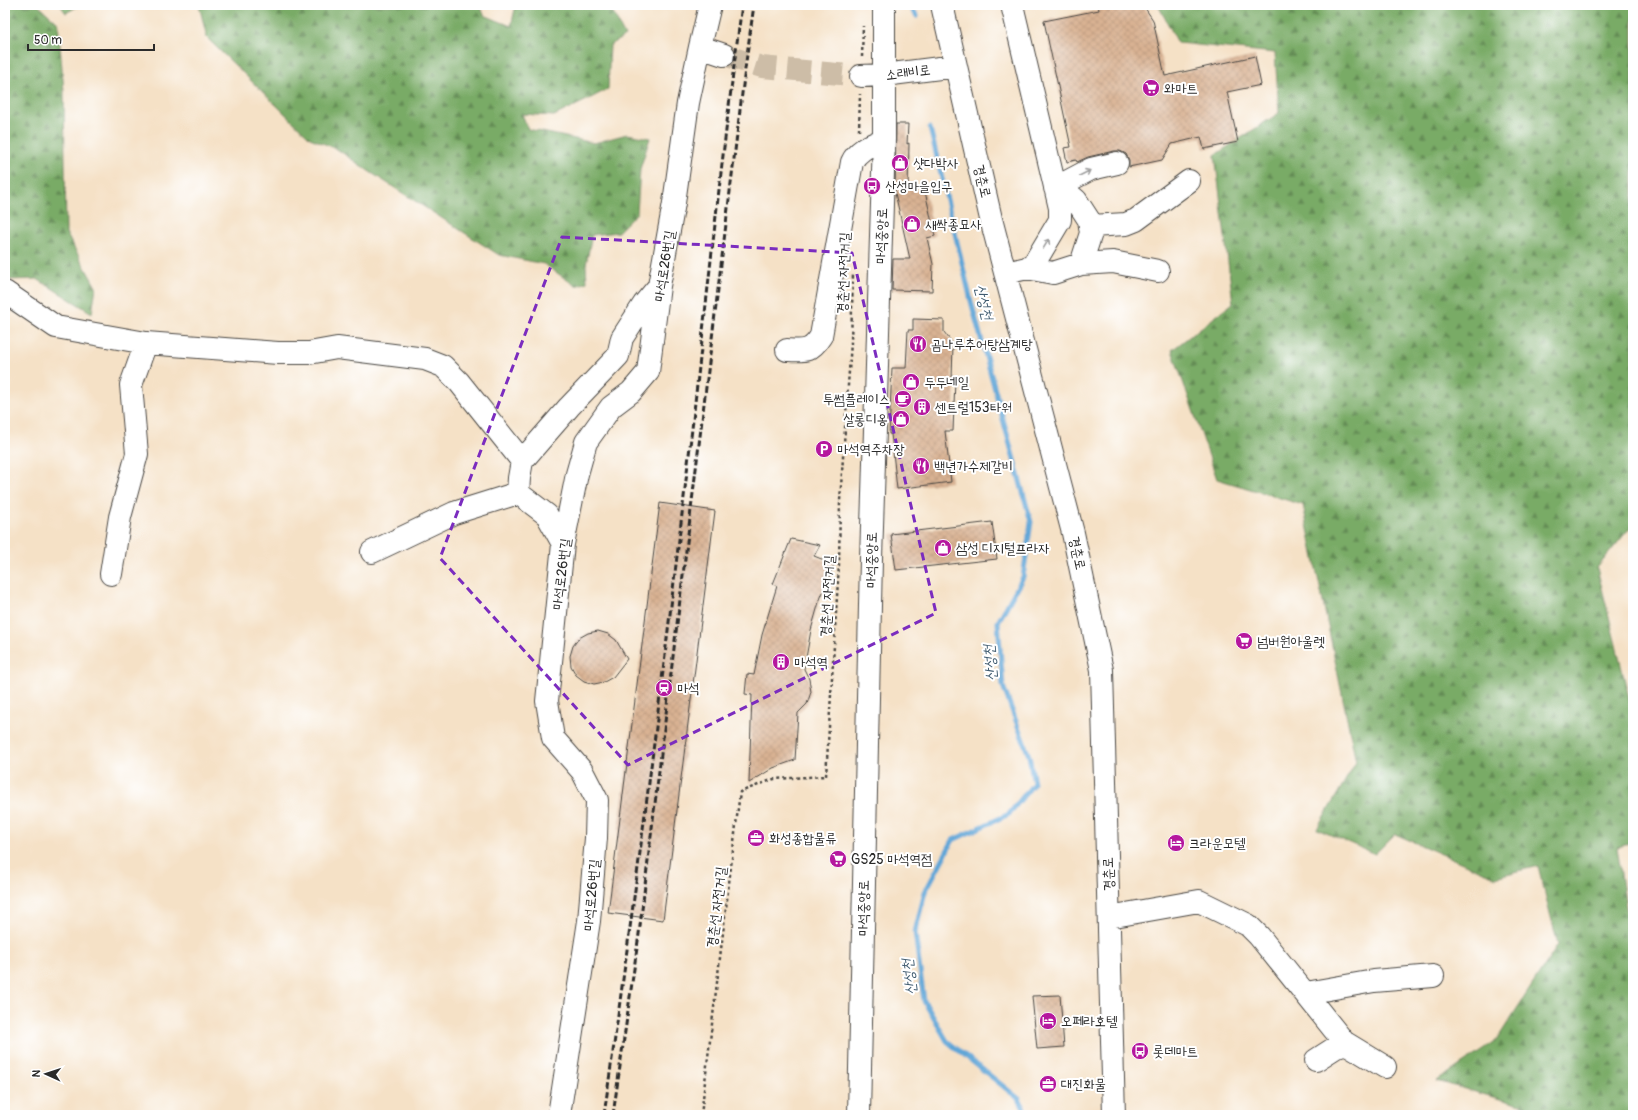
<svg xmlns="http://www.w3.org/2000/svg" width="1638" height="1120" font-family="Pangolin,'Poor Story',sans-serif">
<defs>
<pattern id="forest-firs" width="22" height="20" patternUnits="userSpaceOnUse"><rect width="22" height="20" fill="#79ab66"/><path d="M5 1l3.5 6h-7zM16 11l3.5 6h-7z" fill="#638b54"/></pattern>
<pattern id="building-cross-hatch" width="8" height="8" patternUnits="userSpaceOnUse"><rect width="8" height="8" fill="#d9b293"/><path d="M0 0l8 8M0 8l8-8" fill="none" stroke="#ba997f"/></pattern>
</defs>
<rect width="100%" height="100%" fill="#fff"/>
<filter id="ink" filterUnits="userSpaceOnUse"><feTurbulence type="fractalNoise" baseFrequency=".025" numOctaves="2"/><feDisplacementMap in="SourceGraphic" scale="8" xChannelSelector="R" yChannelSelector="G"/><feConvolveMatrix kernelMatrix="1 2 1 2 8 2 1 2 1" color-interpolation-filters="sRGB"/></filter>
<filter id="wash" filterUnits="userSpaceOnUse"><feTurbulence type="fractalNoise" baseFrequency=".012" numOctaves="4" result="noise"/><feDisplacementMap in="SourceGraphic" scale="16" xChannelSelector="R" yChannelSelector="G"/><feGaussianBlur stdDeviation="0.9" result="paint"/><feColorMatrix in="noise" values="0 0 0 0 0 0 0 0 0 0 0 0 0 0 0 0 0 1.4 0 .05"/><feComposite in="paint" operator="in"/></filter>
<g filter="url(#wash)">
<rect width="100%" height="100%" fill="#f5e1c6"/>
<path fill="url(#forest-firs)" stroke="#526b48" d="M 5,5 L 38,5 L 58,23 L 64,91 L 66,233 L 96,287 L 92,313 L 37,279 L 5,280 Z
M 60,5 L 80,5 L 66,13 Z
M 199,5 L 284,5 L 293,9 L 298,5 L 480,5 L 484,15 L 511,26 L 516,5 L 609,5 L 625,36 L 610,45 L 608,89 L 587,100 L 554,116 L 522,114 L 528,129 L 594,143 L 627,134 L 650,138 L 640,169 L 637,213 L 618,232 L 592,235 L 586,265 L 587,282 L 576,286 L 544,264 L 499,255 L 370,172 L 337,149 L 310,138 L 207,38 Z
M 1158,5 L 1633,5 L 1633,528 L 1628,530 L 1597,568 L 1633,714 L 1633,843 L 1617,847 L 1630,934 L 1633,936 L 1633,1115 L 1544,1115 L 1521,1105 L 1437,1081 L 1496,1041 L 1558,945 L 1538,866 L 1495,877 L 1395,834 L 1375,854 L 1317,829 L 1356,762 L 1303,505 L 1217,479 L 1172,350 L 1233,303 L 1215,155 L 1279,113 L 1275,53 L 1178,43 Z"/>
<g fill="none" stroke-linecap="round" stroke-linejoin="round">
<path stroke="#61a6d7" stroke-width="5" d="M 909,5 L 917,16
M 930,128 L 972,305 L 1031,522 L 1023,577 L 998,622 L 1003,686 L 1029,756 L 1034,783 L 1009,814 L 953,840 L 925,892 L 915,932 L 924,1001 L 947,1041 L 1019,1099 L 1027,1115"/>
</g>
<g id="blocks">
<path fill="url(#building-cross-hatch)" d="M 1098,5 L 1143,5 L 1153,20 L 1165,76 L 1255,56 L 1261,85 L 1227,92 L 1238,142 L 1204,149 L 1201,137 L 1172,144 L 1162,160 L 1129,167 L 1129,160 L 1126,154 L 1120,151 L 1114,151 L 1088,157 L 1077,162 L 1076,160 L 1067,162 L 1064,148 L 1071,147 L 1044,21 L 1099,10 Z
M 896,124 L 908,124 L 907,144 L 909,143 L 908,188 L 916,186 L 916,189 L 924,187 L 935,236 L 927,238 L 933,264 L 932,291 L 892,290 L 893,259 L 910,259 L 895,193 Z
M 913,319 L 944,320 L 944,332 L 953,344 L 952,379 L 955,380 L 953,431 L 945,431 L 951,482 L 897,489 L 891,434 L 889,434 L 892,368 L 906,368 L 908,330 L 913,330 Z
M 660,503 L 715,511 L 663,920 L 608,913 Z
M 992,522 L 997,559 L 896,570 L 891,534 Z
M 791,539 L 820,545 L 814,556 L 834,564 L 819,602 L 811,630 L 804,669 L 809,679 L 811,692 L 807,704 L 798,713 L 795,760 L 773,768 L 749,783 L 752,695 L 745,694 L 747,674 L 754,675 L 762,635 L 777,586 L 773,584 Z
M 598,631 L 608,634 L 616,640 L 627,659 L 613,677 L 604,682 L 594,684 L 584,681 L 576,675 L 571,666 L 570,656 L 573,646 L 579,638 L 588,633 Z
M 1060,995 L 1064,1047 L 1037,1049 L 1032,996 Z"/>
</g>
</g>
<g filter="url(#ink)">
<use href="#blocks" fill-opacity="0" stroke="#494642" stroke-width="1"/>
<g fill="none" stroke-linecap="round" stroke-linejoin="round">
<path stroke="#cdbda7" stroke-width="22" stroke-dasharray="22 11" stroke-linecap="butt" d="M 724,55 L 762,67 L 861,76"/>
<defs>
<path id="minor" d="M 710,5 L 700,47 L 724,55
M 942,5 L 991,219 L 1073,533 L 1102,670 L 1114,1115
M 861,76 L 884,75 L 956,66
M 1055,188 L 1069,194 L 1076,200 L 1089,220 L 1091,233 L 1081,264
M 1055,188 L 1091,169 L 1117,163
M 1091,226 L 1126,224 L 1136,220 L 1189,181
M 1027,268 L 1053,273 L 1081,264 L 1113,262 L 1158,271
M 1006,273 L 1027,268 L 1035,262 L 1060,220 L 1060,208 L 1012,5
M 5,292 L 56,327 L 146,343 L 278,353 L 309,353 L 337,348 L 425,359 L 443,366 L 459,382 L 522,461
M 787,350 C 805,351 811,352 821,336 L 852,162 C 858,149 872,145 884,139
M 563,544 L 547,515 L 518,493 L 519,478 L 522,461 L 569,407 L 618,356 L 622,338 L 644,304 L 659,286
M 372,552 L 454,513 L 518,493
M 111,574 L 120,517 L 137,454 L 131,385 L 146,343
M 1109,917 L 1199,901 L 1248,925 L 1259,936 L 1344,1042 L 1385,1067
M 1306,993 L 1374,981 L 1433,976
M 1316,1060 L 1344,1042
M 559,1115 L 589,921 L 596,838 L 597,800 L 582,771 L 553,738 L 547,701 L 563,544 L 577,474 L 586,442 L 611,407 L 631,392 L 648,372 L 659,286 L 674,203 L 688,103 L 700,47
M 859,1115 L 871,559 L 884,139 L 884,5"/>
</defs>
<use href="#minor" stroke="#494642" stroke-width="24"/>
<path stroke="#494642" stroke-width="2.5" stroke-dasharray="3 3" stroke-linecap="butt" d="M 862,57 L 863,26
M 859,131 L 860,94
M 701,1115 L 740,792 L 774,779 L 826,776 L 839,564 L 840,501 L 851,342 L 853,274"/>
<use href="#minor" stroke="#fff" stroke-width="22"/>
<path stroke="#2b2b2b" stroke-width="3" stroke-dasharray="6 3" stroke-linecap="butt" d="M 604,1115 C 636,892 664,669 690,446 C 707,299 722,152 742,5
M 613,1115 L 639,934 L 745,69 L 754,5"/>
</g>
<defs><path id="oneway-shaft" d="M-6 0H5M1.5-3L5.5 0L1.5 3" fill="none" stroke-width="1.6" stroke-linecap="round" stroke-linejoin="round"/></defs>
<g stroke="#a0a0a0">
<use href="#oneway-shaft" transform="translate(1085 173) rotate(-27)"/>
<use href="#oneway-shaft" transform="translate(1046 244) rotate(-59)"/>
</g>
</g>
<path fill="none" stroke="#7b2cbf" stroke-width="3" stroke-dasharray="8 5" stroke-linejoin="round" d="M 562,237 L 852,253 L 936,613 L 628,765 L 440,558 Z"/>
<defs>
<symbol id="supermarket-disc" viewBox="-11 -11 22 22"><circle r="9.5" fill="#b5179e" stroke="#fff"/><path d="M-6-5.5h2.5l.6 2H6L4.5 2H-2.5L-4.4-4H-6ZM-1.5 3.2a1.3 1.3 0 1 0 .1 0ZM3 3.2a1.3 1.3 0 1 0 .1 0Z" fill="#fff"/></symbol>
<symbol id="shop-disc" viewBox="-11 -11 22 22"><circle r="9.5" fill="#b5179e" stroke="#fff"/><path d="M-5-2.5h2.3a2.7 3.5 0 0 1 5.4 0H5L5.5 6h-11ZM-1.5-2.5h3a1.5 2.3 0 0 0-3 0Z" fill="#fff"/></symbol>
<symbol id="bus-disc" viewBox="-11 -11 22 22"><circle r="9.5" fill="#b5179e" stroke="#fff"/><path d="M-5-6H5V4H4V6H2V4H-2V6H-4V4H-5ZM-3.5-4V0h7V-4ZM-3.5 1.2v1.5H-2V1.2ZM2 1.2v1.5H3.5V1.2Z" fill="#fff"/></symbol>
<symbol id="restaurant-disc" viewBox="-11 -11 22 22"><circle r="9.5" fill="#b5179e" stroke="#fff"/><path d="M-5-6h1v4h1v-4h1v4h1v-4h1v5L-1.5 .5V6h-2V.5L-5-1ZM5-6V6H3V1.5H1.5Q1.5-4 5-6Z" fill="#fff"/></symbol>
<symbol id="cafe-disc" viewBox="-11 -11 22 22"><circle r="9.5" fill="#b5179e" stroke="#fff"/><path d="M-5.5-4.5H6V0H3Q3 3.5 0 3.5H-2.5Q-5.5 3.5-5.5 0ZM3-3.2v2h1.7v-2ZM-6 4.5H4V6H-6Z" fill="#fff"/></symbol>
<symbol id="building-disc" viewBox="-11 -11 22 22"><circle r="9.5" fill="#b5179e" stroke="#fff"/><path d="M-4-6H4V6H1V3H-1V6H-4ZM-2.5-4.3h1.7v1.8h-1.7ZM.8-4.3h1.7v1.8H.8ZM-2.5-1h1.7V.8h-1.7ZM.8-1h1.7V.8H.8Z" fill="#fff"/></symbol>
<symbol id="parking-disc" viewBox="-11 -11 22 22"><circle r="9.5" fill="#b5179e" stroke="#fff"/><path d="M-3.5-5.5H1a3.5 3.5 0 0 1 0 7H-1V5.5H-3.5ZM-1-3.4V-.6H.8a1.4 1.4 0 0 0 0-2.8Z" fill="#fff"/></symbol>
<symbol id="station-disc" viewBox="-11 -11 22 22"><circle r="9.5" fill="#b5179e" stroke="#fff"/><path d="M-3-6H3Q5-6 5-4V2Q5 4 3 4L4.5 6H3L1.5 4h-3L-3 6H-4.5L-3 4Q-5 4-5 2V-4Q-5-6-3-6ZM-3.5-4v3h7v-3ZM-3.5 1v1.5H-2V1ZM2 1v1.5H3.5V1Z" fill="#fff"/></symbol>
<symbol id="office-disc" viewBox="-11 -11 22 22"><circle r="9.5" fill="#b5179e" stroke="#fff"/><path d="M-6-3h4V-5.5h4V-3h4V5H-6ZM-1-4.5V-3h2v-1.5ZM-6 0V1H6V0Z" fill="#fff"/></symbol>
<symbol id="hotel-disc" viewBox="-11 -11 22 22"><circle r="9.5" fill="#b5179e" stroke="#fff"/><path d="M-6-4.5h1.5V1H6V5H4.5V3h-9V5H-6ZM-4 0a1.8 1.8 0 1 1 3.6 0ZM.5 0V-2.5h3Q6-2.5 6 0Z" fill="#fff"/></symbol>
</defs>
<g fill-rule="evenodd">
<use href="#supermarket-disc" x="1141" y="78" width="20" height="20"/>
<use href="#shop-disc" x="890" y="153" width="20" height="20"/>
<use href="#bus-disc" x="862" y="176" width="20" height="20"/>
<use href="#shop-disc" x="902" y="214" width="20" height="20"/>
<use href="#restaurant-disc" x="908" y="334" width="20" height="20"/>
<use href="#shop-disc" x="901" y="372" width="20" height="20"/>
<use href="#cafe-disc" x="893" y="389" width="20" height="20"/>
<use href="#building-disc" x="912" y="397" width="20" height="20"/>
<use href="#shop-disc" x="891" y="409" width="20" height="20"/>
<use href="#parking-disc" x="814" y="439" width="20" height="20"/>
<use href="#restaurant-disc" x="911" y="456" width="20" height="20"/>
<use href="#shop-disc" x="933" y="538" width="20" height="20"/>
<use href="#supermarket-disc" x="1234" y="631" width="20" height="20"/>
<use href="#building-disc" x="771" y="652" width="20" height="20"/>
<use href="#station-disc" x="654" y="678" width="20" height="20"/>
<use href="#office-disc" x="746" y="828" width="20" height="20"/>
<use href="#hotel-disc" x="1166" y="833" width="20" height="20"/>
<use href="#supermarket-disc" x="828" y="849" width="20" height="20"/>
<use href="#hotel-disc" x="1038" y="1011" width="20" height="20"/>
<use href="#bus-disc" x="1130" y="1041" width="20" height="20"/>
<use href="#office-disc" x="1038" y="1074" width="20" height="20"/>
</g>
<g text-anchor="middle" stroke-width="4" stroke-linejoin="round" paint-order="stroke">
<g font-size="14" fill="#2b2b2b" stroke="#fff">
<text transform="translate(908 72) rotate(-7)" y="5">소래비로</text>
<text transform="translate(983 181) rotate(77)" y="5">경춘로</text>
<text transform="translate(881 236) rotate(-88)" y="5">마석중앙로</text>
<text transform="translate(664 266) rotate(-81)" y="5">마석로26번길</text>
<text transform="translate(843 273) rotate(-88)" y="5">경춘선 자전거길</text>
<text transform="translate(1078 553) rotate(78)" y="5">경춘로</text>
<text transform="translate(871 560) rotate(-89)" y="5">마석중앙로</text>
<text transform="translate(561 574) rotate(-83)" y="5">마석로26번길</text>
<text transform="translate(827 596) rotate(-87)" y="5">경춘선 자전거길</text>
<text transform="translate(1108 874) rotate(-92)" y="5">경춘로</text>
<text transform="translate(591 895) rotate(-85)" y="5">마석로26번길</text>
<text transform="translate(716 907) rotate(-83)" y="5">경춘선 자전거길</text>
<text transform="translate(863 908) rotate(-89)" y="5">마석중앙로</text>
</g>
<g font-size="14" fill="#2b2b2b" stroke="#fff" text-anchor="start">
<text x="1164" y="93">와마트</text>
<text x="913" y="168">샷다박사</text>
<text x="885" y="191">산성마을입구</text>
<text x="925" y="229">새싹종묘사</text>
<text x="931" y="349">곰나루추어탕삼계탕</text>
<text x="924" y="387">두두네일</text>
<text x="890" y="404" text-anchor="end">투썸플레이스</text>
<text x="935" y="412">센트럴153타워</text>
<text x="888" y="424" text-anchor="end">살롱디옹</text>
<text x="837" y="454">마석역주차장</text>
<text x="934" y="471">백년가수제갈비</text>
<text x="956" y="553">삼성 디지털프라자</text>
<text x="1257" y="646">넘버원아울렛</text>
<text x="794" y="667">마석역</text>
<text x="677" y="693">마석</text>
<text x="769" y="843">화성종합물류</text>
<text x="1189" y="848">크라운모텔</text>
<text x="851" y="864">GS25 마석역점</text>
<text x="1061" y="1026">오페라호텔</text>
<text x="1153" y="1056">롯데마트</text>
<text x="1061" y="1089">대진화물</text>
</g>
<g font-size="15" font-style="italic" fill="#415c70" stroke="#fff">
<text transform="translate(984 302) rotate(76)" y="5">산성천</text>
<text transform="translate(990 663) rotate(-95)" y="5">산성천</text>
<text transform="translate(909 977) rotate(-97)" y="5">산성천</text>
</g>
</g>
<rect width="1638" height="1120" fill="none" stroke="#fff" stroke-width="20"/>
<g transform="translate(46 1074) rotate(273)" stroke="#ffffff" stroke-width="3" paint-order="stroke">
<path d="M0-3L7 15L0 10L-7 15Z" fill="#2b2b2b"/>
<text y="-6" font-size="11" font-weight="bold" text-anchor="middle" fill="#2b2b2b">N</text>
</g>
<path d="M28 44v6h126v-6" fill="none" stroke="#2b2b2b" stroke-width="2"/>
<text x="34" y="44" font-size="12" fill="#2b2b2b" stroke="#ffffff" stroke-width="3" paint-order="stroke">50 m</text>
</svg>
